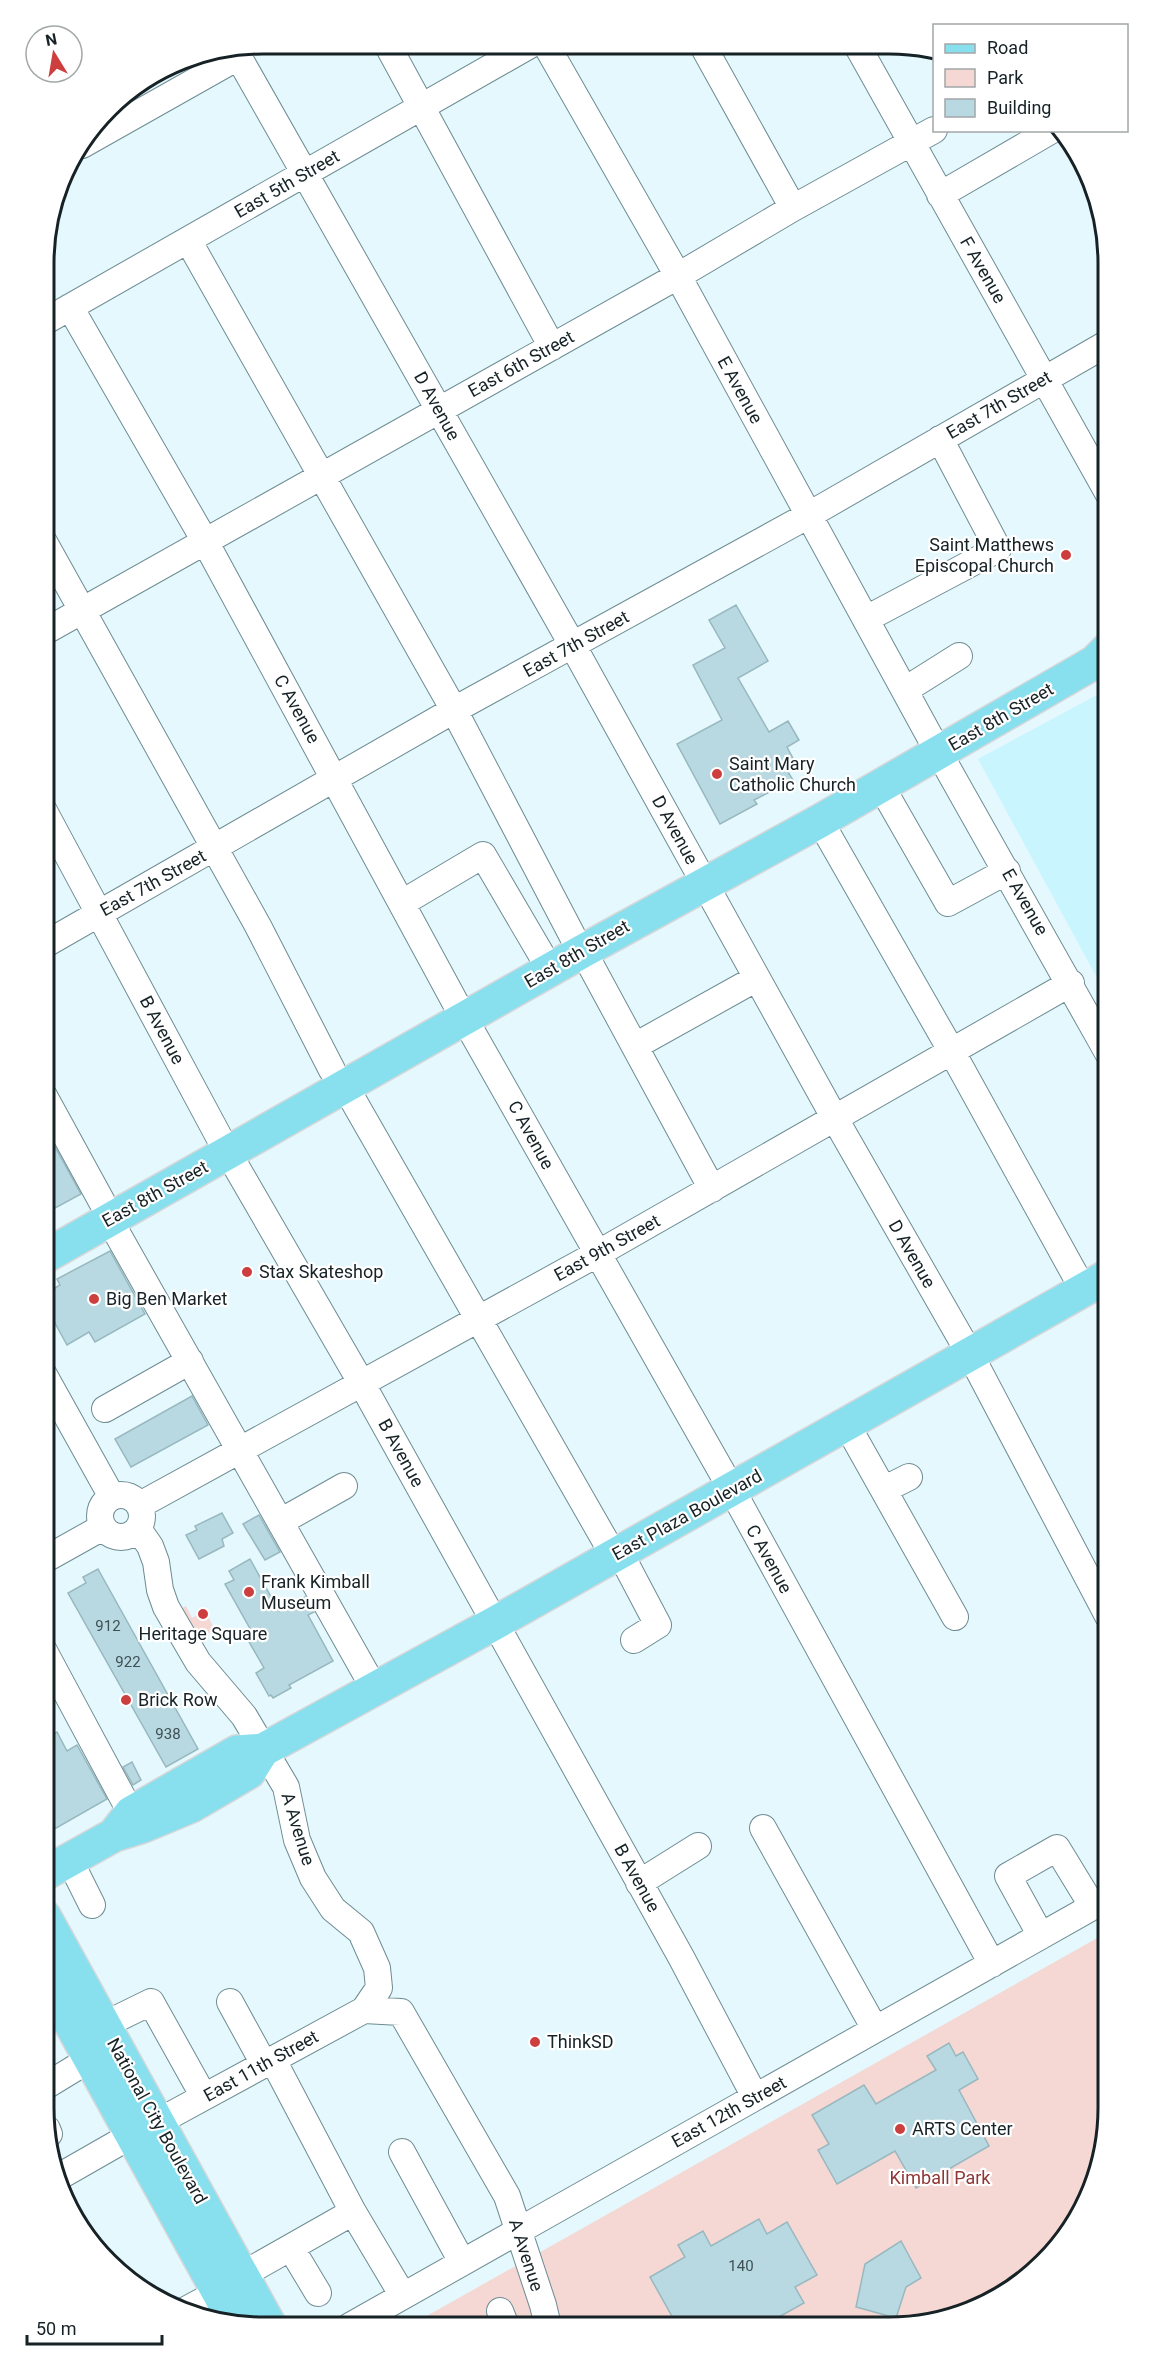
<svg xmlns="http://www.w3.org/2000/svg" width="1152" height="2371" font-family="Roboto,sans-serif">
<rect width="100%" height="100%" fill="#e4f8fd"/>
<path fill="#c9f5ff" d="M 1108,689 L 1108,998 L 978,759 Z"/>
<path fill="#f5d7d4" d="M 186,1606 L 192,1618 L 205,1611 L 215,1630 L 206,1634 L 203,1628 L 190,1635 L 177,1611 Z
M 1108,1932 L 1108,2122 L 1097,2179 L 1063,2241 L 1022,2282 L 959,2316 L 889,2327 L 409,2326 Z"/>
<path fill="#b8d9e1" stroke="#97b8bf" stroke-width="1.5" d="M 736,605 L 768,661 L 738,678 L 769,732 L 788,721 L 799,740 L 787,747 L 796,764 L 786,769 L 793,780 L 754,800 L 757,804 L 720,824 L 677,744 L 722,720 L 693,665 L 725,648 L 709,620 Z
M 44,1127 L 81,1194 L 44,1214 Z
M 110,1251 L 145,1314 L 95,1342 L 89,1332 L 67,1345 L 44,1303 L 44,1295 L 60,1285 L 57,1279 Z
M 192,1396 L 208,1425 L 131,1467 L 115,1439 Z
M 222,1513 L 233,1533 L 222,1539 L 224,1546 L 199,1559 L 186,1535 L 197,1530 L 195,1526 Z
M 259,1515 L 280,1552 L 265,1560 L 243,1524 Z
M 250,1559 L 279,1611 L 305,1597 L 314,1612 L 308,1615 L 333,1661 L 289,1685 L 291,1688 L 273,1698 L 271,1695 L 269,1696 L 256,1673 L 264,1668 L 248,1640 L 253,1634 L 225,1584 L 234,1580 L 229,1571 Z
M 98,1569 L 198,1749 L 166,1767 L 68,1593 L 86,1583 L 83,1577 Z
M 57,1732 L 67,1751 L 77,1745 L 107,1799 L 44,1835 L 44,1740 Z
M 132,1762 L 141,1780 L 133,1785 L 123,1767 Z
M 949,2043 L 956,2056 L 963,2052 L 978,2079 L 959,2090 L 989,2146 L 916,2188 L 895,2151 L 837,2184 L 818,2150 L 829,2144 L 812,2115 L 864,2085 L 876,2104 L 936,2070 L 927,2056 Z
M 759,2219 L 767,2234 L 787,2222 L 817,2275 L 795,2287 L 804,2303 L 761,2327 L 678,2327 L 650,2277 L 685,2257 L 678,2245 L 703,2231 L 711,2246 Z
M 901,2241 L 921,2278 L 906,2287 L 896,2318 L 856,2307 L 865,2264 Z"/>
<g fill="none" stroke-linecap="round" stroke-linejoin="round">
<defs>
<path id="minor" d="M 387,44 L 552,347
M 546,45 L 678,276 L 930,737
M 703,46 L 793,208
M 858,47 L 1108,493
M 234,49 L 573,646 L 834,1117 L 971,1356 L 1108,1616
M 82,145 L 238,57
M 940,195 L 1052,130
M 188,240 L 454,710 L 573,937
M 70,307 L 206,543 L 455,1002 L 732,1490 L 992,1964
M 44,322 L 530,45
M 44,542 L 258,926 L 332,1070
M 866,619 L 998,549 L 940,439
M 44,632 L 678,276 L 793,208 L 934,130
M 905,690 L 959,656
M 939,753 L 1108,1053
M 881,786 L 948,903 L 1007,871
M 44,811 L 219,1137 L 362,1384 L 681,1957 L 755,2097
M 820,821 L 952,1052 L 1084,1291
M 402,903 L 483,855 L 541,954
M 44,945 L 454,710 L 809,515 L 1108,343
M 583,951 L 712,1189
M 635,1046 L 757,978
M 345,1086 L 614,1556
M 44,1096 L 102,1202
M 109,1219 L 374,1688
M 44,1375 L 112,1497
M 105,1409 L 190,1361
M 847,1425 L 955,1617
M 885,1489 L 909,1477
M100 1516a21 21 0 1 1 42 0a21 21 0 1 1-42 0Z
M 140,1505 L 597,1254 L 1071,983
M 280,1522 L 344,1486
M 138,1529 L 150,1546 L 156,1562 L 160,1590 L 166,1607 L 198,1662 L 244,1716 L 286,1787 L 297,1840 L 313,1878 L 333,1909 L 361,1932 L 377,1968 L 379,1988 L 364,2010 L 158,2122
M 620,1553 L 658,1625 L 634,1640
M 44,1560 L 103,1527
M 44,1651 L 131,1813
M 763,1828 L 875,2029
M 69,1859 L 92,1905
M 639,1883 L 698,1846
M 1041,1936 L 1008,1876 L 1057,1848 L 1093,1907
M 230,2002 L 264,2064
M 364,2010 L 401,2012 L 507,2196 L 543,2305 L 548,2326
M 104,2025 L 151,2002 L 204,2097
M 273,2060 L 353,2212 L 403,2296
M 44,2087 L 90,2059
M 47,2129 L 49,2134
M 402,2152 L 462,2262
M 55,2179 L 132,2135
M 291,2248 L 318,2293
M 242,2275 L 353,2212
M 500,2311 L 506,2326
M 182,2312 L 219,2292
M 350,2326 L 1108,1898"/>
<path id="major" d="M 44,1257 L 583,951 L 820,821 L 1095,662 L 1108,649
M 114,1835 L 131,1813 L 237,1752 L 263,1750 L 495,1623 L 1108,1276
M 44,1874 L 114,1835 L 143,1826 L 191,1806 L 249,1772 L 263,1750
M 44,1916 L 270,2326
M 44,1975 L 237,2326"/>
</defs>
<use href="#minor" stroke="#6d8c93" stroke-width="28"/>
<use href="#major" stroke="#d5d7d8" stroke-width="36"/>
<use href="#minor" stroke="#fff" stroke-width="26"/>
<use href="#major" stroke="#88e0ef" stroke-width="33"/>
</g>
<g fill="#cd3e3f" stroke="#fff" stroke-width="2">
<circle cx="1066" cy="555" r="6"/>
<circle cx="717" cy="774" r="6"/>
<circle cx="247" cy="1272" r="6"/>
<circle cx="94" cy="1299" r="6"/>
<circle cx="249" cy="1592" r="6"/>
<circle cx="203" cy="1614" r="6"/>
<circle cx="126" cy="1700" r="6"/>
<circle cx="535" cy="2042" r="6"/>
<circle cx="900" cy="2129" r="6"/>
</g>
<g text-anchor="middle" stroke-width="4.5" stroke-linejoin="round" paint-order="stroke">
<g font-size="15" fill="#3e5054">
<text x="108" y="1631">912</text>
<text x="128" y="1667">922</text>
<text x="168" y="1739">938</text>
<text x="741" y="2271">140</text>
</g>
<g font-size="18" fill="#162225" stroke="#fff">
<text transform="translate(287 184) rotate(-30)" y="6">East 5th Street</text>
<text transform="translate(983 270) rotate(60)" y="6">F Avenue</text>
<text transform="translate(521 364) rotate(-29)" y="6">East 6th Street</text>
<text transform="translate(740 390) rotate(61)" y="6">E Avenue</text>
<text transform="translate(999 405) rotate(-30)" y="6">East 7th Street</text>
<text transform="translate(437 406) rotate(61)" y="6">D Avenue</text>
<text transform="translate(576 644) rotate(-29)" y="6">East 7th Street</text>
<text transform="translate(297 709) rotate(61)" y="6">C Avenue</text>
<text transform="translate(1001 717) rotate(-30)" y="6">East 8th Street</text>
<text transform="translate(675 830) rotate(61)" y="6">D Avenue</text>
<text transform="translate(153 883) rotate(-29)" y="6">East 7th Street</text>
<text transform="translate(1025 902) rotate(60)" y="6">E Avenue</text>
<text transform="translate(577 954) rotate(-30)" y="6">East 8th Street</text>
<text transform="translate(162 1030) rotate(62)" y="6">B Avenue</text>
<text transform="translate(531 1135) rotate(61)" y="6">C Avenue</text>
<text transform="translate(155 1194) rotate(-29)" y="6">East 8th Street</text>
<text transform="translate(607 1248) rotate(-29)" y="6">East 9th Street</text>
<text transform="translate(912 1254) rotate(60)" y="6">D Avenue</text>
<text transform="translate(401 1453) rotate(61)" y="6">B Avenue</text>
<text transform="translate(687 1515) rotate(-29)" y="6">East Plaza Boulevard</text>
<text transform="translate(769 1559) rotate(61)" y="6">C Avenue</text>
<text transform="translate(298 1829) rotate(73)" y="6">A Avenue</text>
<text transform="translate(637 1878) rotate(61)" y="6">B Avenue</text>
<text transform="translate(261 2066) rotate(-29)" y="6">East 11th Street</text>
<text transform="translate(729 2112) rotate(-29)" y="6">East 12th Street</text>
<text transform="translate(157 2121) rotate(61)" y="6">National City Boulevard</text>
<text transform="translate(526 2255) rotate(72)" y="6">A Avenue</text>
</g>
<g font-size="18" fill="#162225" stroke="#fff" text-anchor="start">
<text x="1054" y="551" text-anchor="end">Saint Matthews<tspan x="1054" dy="21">Episcopal Church</tspan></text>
<text x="729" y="770">Saint Mary<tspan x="729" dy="21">Catholic Church</tspan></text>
<text x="259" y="1278">Stax Skateshop</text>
<text x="106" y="1305">Big Ben Market</text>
<text x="261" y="1588">Frank Kimball<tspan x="261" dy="21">Museum</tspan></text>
<text x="203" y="1640" text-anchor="middle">Heritage Square</text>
<text x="138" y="1706">Brick Row</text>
<text x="547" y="2048">ThinkSD</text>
<text x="912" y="2135">ARTS Center</text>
</g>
<g font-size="18" fill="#8e3735" stroke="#fff">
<text x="940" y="2184">Kimball Park</text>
</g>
</g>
<path d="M0 0H1152V2371H0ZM263 54H889A209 209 0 0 1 1098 263V2108A209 209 0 0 1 889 2317H263A209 209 0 0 1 54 2108V263A209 209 0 0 1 263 54Z" fill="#fff" fill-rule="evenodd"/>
<path fill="none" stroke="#162225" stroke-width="3" d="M263 54H889A209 209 0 0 1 1098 263V2108A209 209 0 0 1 889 2317H263A209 209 0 0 1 54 2108V263A209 209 0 0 1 263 54Z"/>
<rect x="933" y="24" width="195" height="108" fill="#ffffff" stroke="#a2a7a8" stroke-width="1.5"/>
<rect x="945" y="44" width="30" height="9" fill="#88e0ef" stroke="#a2a7a8" stroke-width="1.5"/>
<text x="987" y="54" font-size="18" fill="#162225">Road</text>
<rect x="945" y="69" width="30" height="18" fill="#f5d7d4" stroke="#a2a7a8" stroke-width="1.5"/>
<text x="987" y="84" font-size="18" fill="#162225">Park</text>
<rect x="945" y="99" width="30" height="18" fill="#b8d9e1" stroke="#a2a7a8" stroke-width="1.5"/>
<text x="987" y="114" font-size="18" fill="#162225">Building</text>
<g transform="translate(54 54) rotate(349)"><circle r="28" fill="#ffffff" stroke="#a2a7a8" stroke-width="1.5"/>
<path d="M0-4.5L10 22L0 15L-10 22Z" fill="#cd3e3f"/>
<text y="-9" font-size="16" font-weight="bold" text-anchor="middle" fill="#162225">N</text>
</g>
<path d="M27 2335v9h135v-9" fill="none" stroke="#162225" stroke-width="3"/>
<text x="36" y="2335" font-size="18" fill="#162225" stroke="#ffffff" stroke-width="4.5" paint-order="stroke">50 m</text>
</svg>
